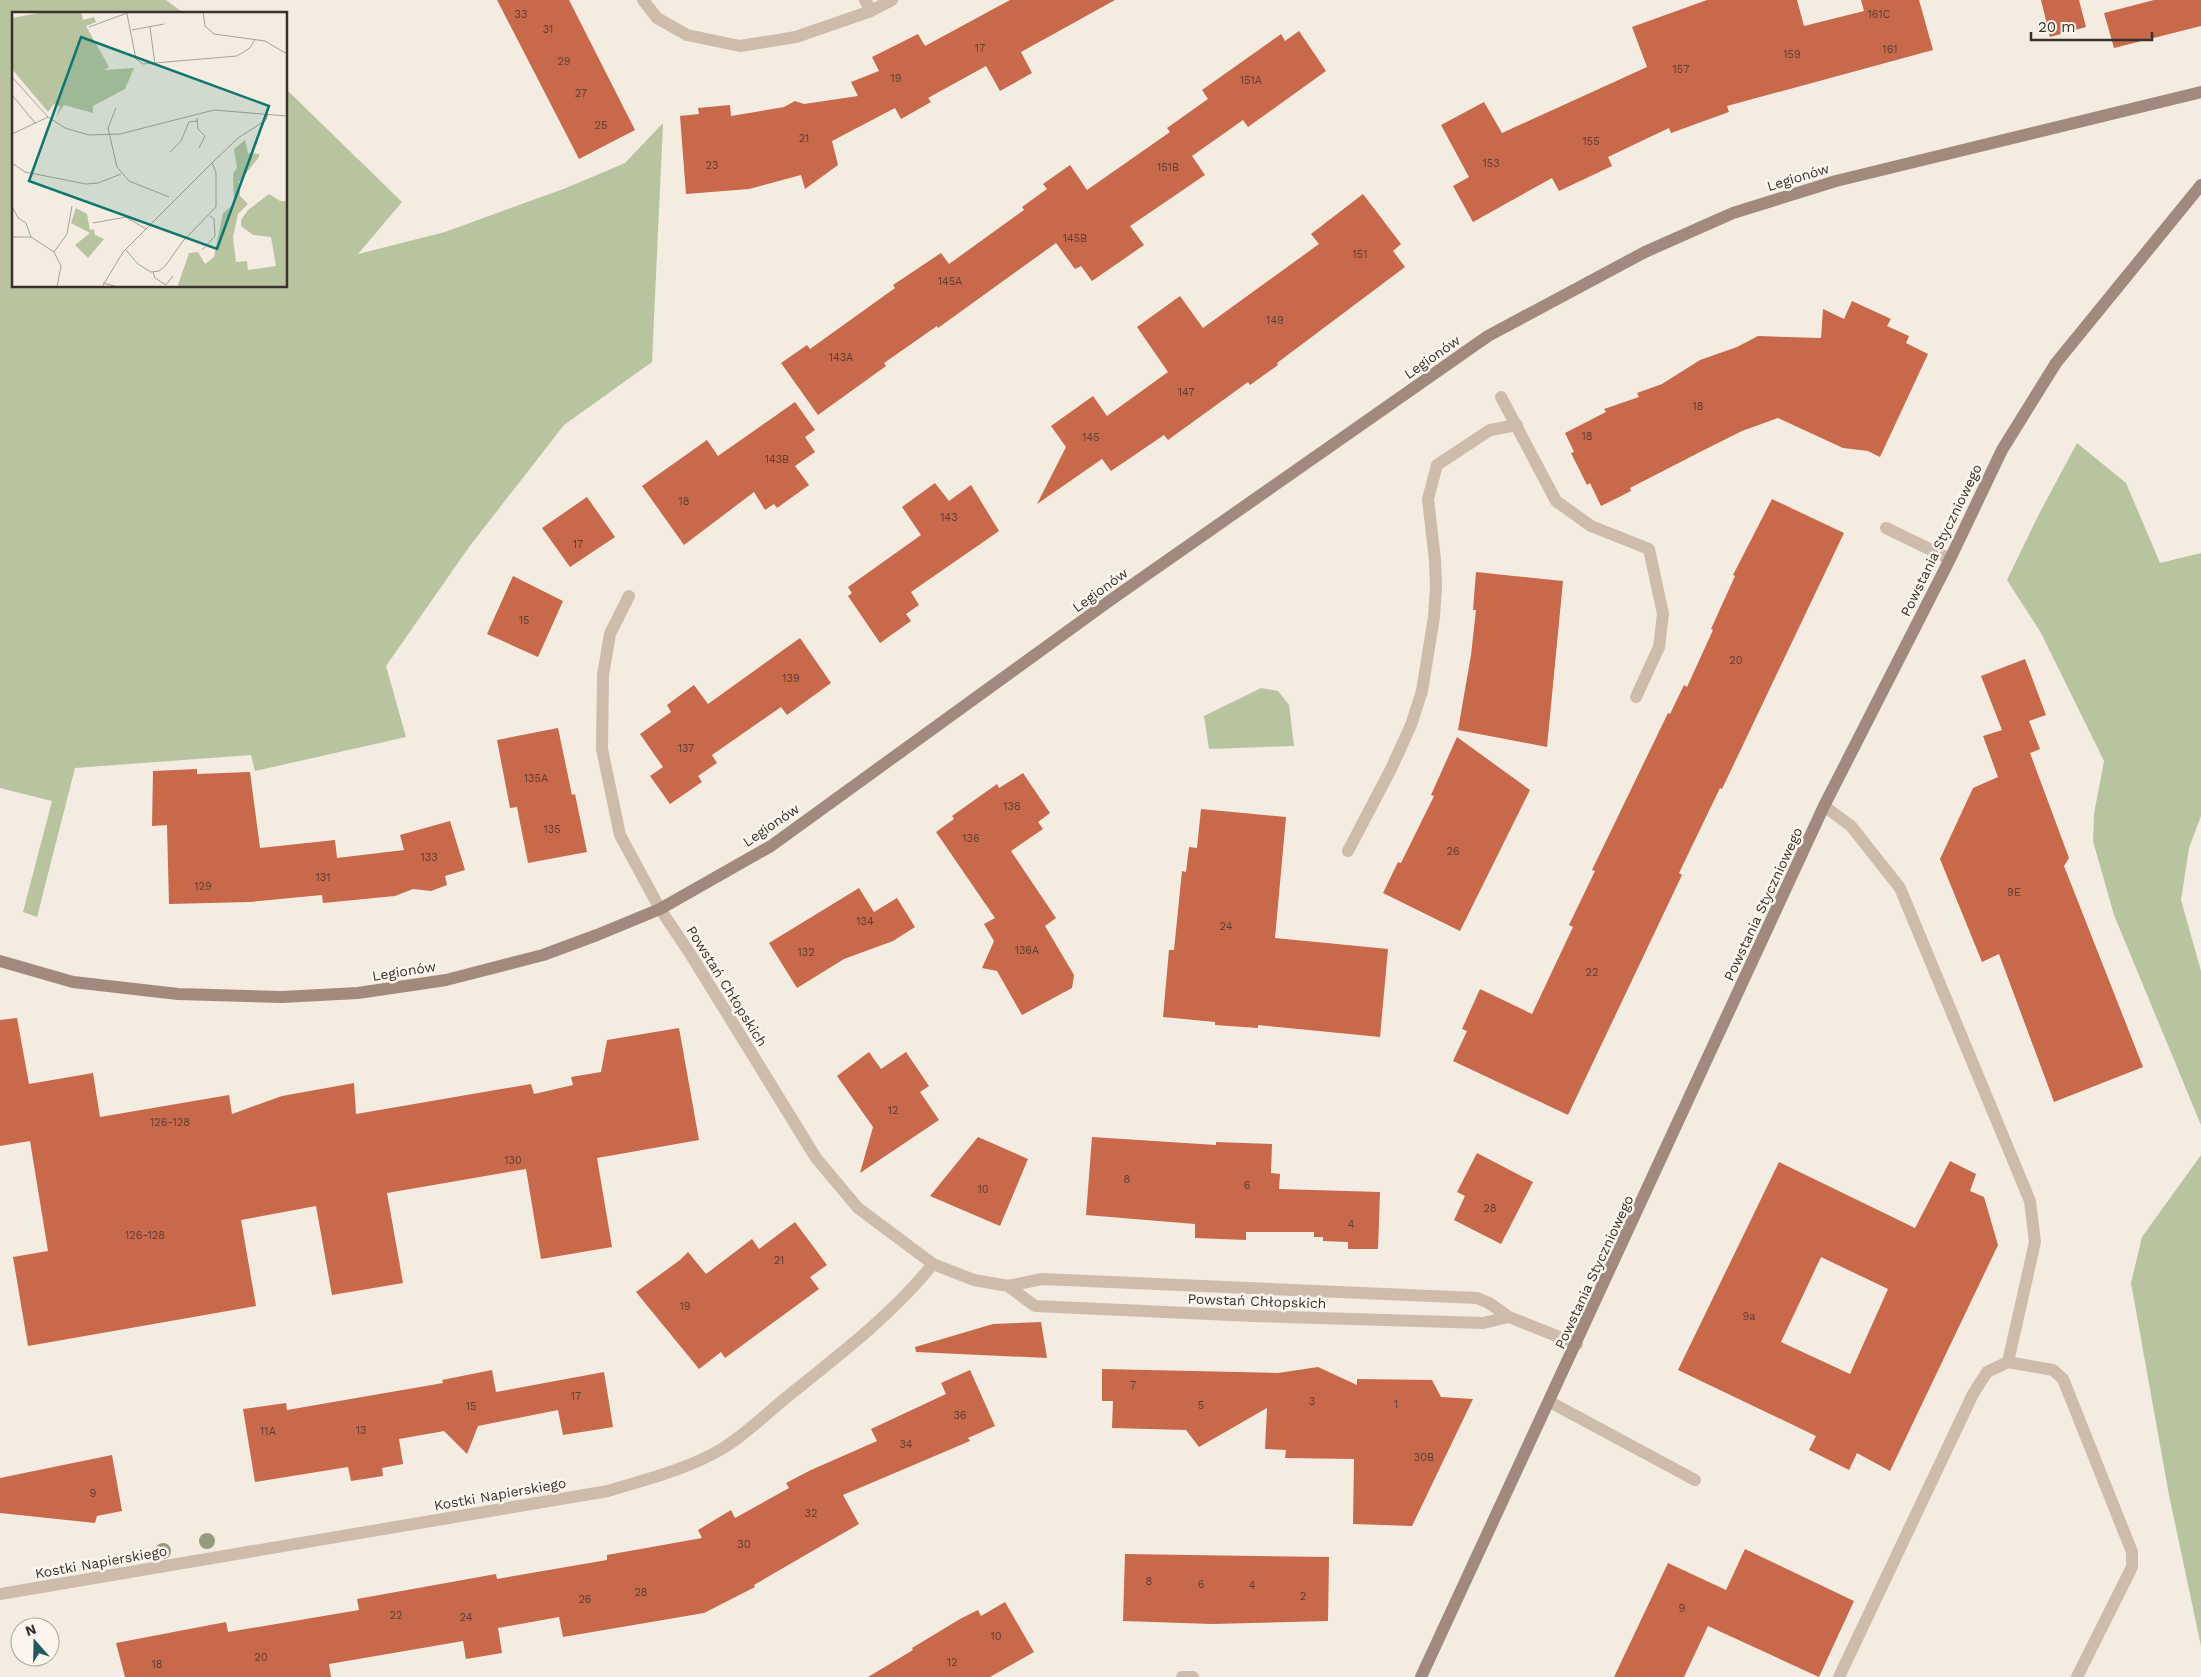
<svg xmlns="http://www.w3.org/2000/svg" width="2201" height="1677" font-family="'Work Sans',sans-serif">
<rect width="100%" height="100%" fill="#f4ebe1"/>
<path fill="#b8c4a0" d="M 0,0 L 166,0 L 185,14 L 14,14 L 14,286 L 286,286 L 286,89 L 402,202 L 358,254 L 445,232 L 566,188 L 625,163 L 663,123 L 652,362 L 564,425 L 469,547 L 386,666 L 406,737 L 255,771 L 251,755 L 75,768 L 37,917 L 23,912 L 52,801 L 0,788 Z
M 2077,443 L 2126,483 L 2160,563 L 2201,553 L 2201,816 L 2189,848 L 2181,900 L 2201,971 L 2201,1125 L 2114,915 L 2093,841 L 2094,814 L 2104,761 L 2041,633 L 2007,580 L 2039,514 Z
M 1261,688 L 1278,691 L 1289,705 L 1294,746 L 1209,749 L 1204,716 Z
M 2201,1155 L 2201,1646 L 2169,1495 L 2131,1283 L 2142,1237 Z"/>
<path fill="#c8694b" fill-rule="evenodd" d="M 497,0 L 569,0 L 635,130 L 579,159 Z
M 1010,0 L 1115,0 L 1021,52 L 1032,73 L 1000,91 L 986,66 L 928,98 L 931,102 L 901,119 L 895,108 L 832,141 L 838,165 L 805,189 L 801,175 L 749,189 L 686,194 L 680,116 L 699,114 L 698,108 L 730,105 L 731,116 L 784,107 L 795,101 L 804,104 L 858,96 L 851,82 L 879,71 L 872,57 L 918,34 L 925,46 Z
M 1707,0 L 1797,0 L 1804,26 L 1864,11 L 1861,0 L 1919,0 L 1933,50 L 1727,106 L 1729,112 L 1671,133 L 1669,128 L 1608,157 L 1612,166 L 1559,191 L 1552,178 L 1473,222 L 1453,186 L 1469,177 L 1441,125 L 1484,102 L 1502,133 L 1647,67 L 1632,27 Z
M 2041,0 L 2079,0 L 2086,27 L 2050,37 Z
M 2154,0 L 2201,0 L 2201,26 L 2114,48 L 2104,13 Z
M 1299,31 L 1326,71 L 1248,127 L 1243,120 L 1192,156 L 1205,175 L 1130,226 L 1144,245 L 1092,281 L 1081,266 L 1075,269 L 1056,243 L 938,328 L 937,326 L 884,363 L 886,366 L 818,415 L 781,363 L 807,345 L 810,349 L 895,288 L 893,285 L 941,253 L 949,264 L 1024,210 L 1022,207 L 1047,189 L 1043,184 L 1070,165 L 1087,190 L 1170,132 L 1167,128 L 1208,99 L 1202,90 L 1281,34 L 1285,41 Z
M 1363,194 L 1401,244 L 1393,251 L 1405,267 L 1277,363 L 1278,365 L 1250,385 L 1248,382 L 1168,440 L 1164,435 L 1111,471 L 1102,459 L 1037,504 L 1066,447 L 1051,426 L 1093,396 L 1107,416 L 1168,372 L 1137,327 L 1180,296 L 1203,328 L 1319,244 L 1311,234 Z
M 1852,301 L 1891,319 L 1887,326 L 1909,336 L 1906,343 L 1928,354 L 1880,457 L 1868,451 L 1843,448 L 1778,418 L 1742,431 L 1700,452 L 1630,488 L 1631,491 L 1601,506 L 1590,483 L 1587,485 L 1571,453 L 1574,452 L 1565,433 L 1606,412 L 1604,409 L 1639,397 L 1637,393 L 1662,384 L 1700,360 L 1737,347 L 1758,336 L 1821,338 L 1823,309 L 1844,319 Z
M 795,402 L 815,430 L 805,437 L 815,452 L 795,466 L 809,485 L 777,508 L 774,504 L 765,510 L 754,492 L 684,545 L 642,486 L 707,440 L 718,456 Z
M 935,483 L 949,501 L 971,485 L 999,531 L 911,592 L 919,605 L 906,614 L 911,621 L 880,643 L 848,596 L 852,593 L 848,587 L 921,535 L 902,507 Z
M 587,497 L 615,537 L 570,567 L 542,528 Z
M 1772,499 L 1844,533 L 1722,789 L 1720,788 L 1679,873 L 1682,875 L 1568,1115 L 1453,1061 L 1467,1031 L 1462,1029 L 1480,989 L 1532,1014 L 1573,927 L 1569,925 L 1595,871 L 1592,870 L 1668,713 L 1670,714 L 1684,685 L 1687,687 L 1713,630 L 1711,629 L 1735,576 L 1733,575 Z
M 1476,572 L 1563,581 L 1547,747 L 1458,730 L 1471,655 L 1476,610 L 1473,610 Z
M 513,576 L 563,601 L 538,657 L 487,634 Z
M 800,638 L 831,683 L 787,715 L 781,707 L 712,755 L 717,763 L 698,776 L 702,782 L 670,804 L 650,776 L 663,767 L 640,734 L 671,712 L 667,705 L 694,685 L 708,704 Z
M 2025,659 L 2046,715 L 2029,721 L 2040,749 L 2030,753 L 2069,858 L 2064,866 L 2143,1067 L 2054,1102 L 1999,954 L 1982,962 L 1940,859 L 1973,788 L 1998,777 L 1983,736 L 2002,730 L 1981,676 Z
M 558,728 L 572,795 L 575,794 L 587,852 L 528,863 L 517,807 L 510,808 L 497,740 Z
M 1457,737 L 1530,790 L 1460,931 L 1383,893 L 1398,862 L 1401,863 L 1434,796 L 1431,795 Z
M 197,769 L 197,774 L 250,772 L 260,848 L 335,840 L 337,858 L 404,850 L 400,835 L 450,821 L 465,870 L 445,876 L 447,885 L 431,891 L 413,889 L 395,896 L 323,903 L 322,895 L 250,902 L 169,904 L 167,825 L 152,826 L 153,771 Z
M 1023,773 L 1050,813 L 1038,822 L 1043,829 L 1011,851 L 1056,918 L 1045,926 L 1074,975 L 1072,988 L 1022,1015 L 997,971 L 982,968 L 994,941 L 984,924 L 995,918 L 936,832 L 954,819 L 952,816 L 997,784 L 999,788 Z
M 1201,809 L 1286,817 L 1275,938 L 1388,949 L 1380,1037 L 1258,1025 L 1258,1028 L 1215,1025 L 1215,1022 L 1163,1017 L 1169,950 L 1174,950 L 1182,871 L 1186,872 L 1189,847 L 1197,848 Z
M 859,888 L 874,912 L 897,898 L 915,927 L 893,941 L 844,959 L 797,988 L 769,943 Z
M 17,1018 L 29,1084 L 93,1073 L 100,1117 L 229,1095 L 232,1114 L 282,1096 L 354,1083 L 356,1114 L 531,1084 L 534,1094 L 573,1085 L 571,1077 L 601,1072 L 607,1040 L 679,1028 L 699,1140 L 597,1158 L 612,1247 L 541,1259 L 526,1169 L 387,1193 L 403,1283 L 332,1295 L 316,1206 L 241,1220 L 256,1306 L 28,1346 L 13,1257 L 48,1251 L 30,1141 L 0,1146 L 0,1020 Z
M 869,1052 L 881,1069 L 906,1052 L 929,1086 L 920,1092 L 939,1120 L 860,1173 L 873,1127 L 837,1076 Z
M 978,1137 L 1028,1159 L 1000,1226 L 930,1196 Z
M 1092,1137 L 1216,1145 L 1216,1142 L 1272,1144 L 1271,1173 L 1280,1174 L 1279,1189 L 1380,1192 L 1378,1249 L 1348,1249 L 1348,1242 L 1323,1241 L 1323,1237 L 1314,1237 L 1314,1232 L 1246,1232 L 1246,1240 L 1195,1238 L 1195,1224 L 1086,1215 Z
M 1477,1153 L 1533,1182 L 1501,1244 L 1454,1220 L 1465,1196 L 1457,1192 Z
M 1950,1161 L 1976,1174 L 1970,1191 L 1984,1197 L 1998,1245 L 1890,1471 L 1857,1453 L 1849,1470 L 1809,1450 L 1816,1436 L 1678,1370 L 1779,1162 L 1915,1228 ZM 1821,1257 L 1888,1289 L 1850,1374 L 1781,1342 Z
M 795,1222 L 827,1265 L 810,1277 L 819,1289 L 725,1358 L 721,1352 L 699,1369 L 636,1292 L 680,1260 L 688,1252 L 706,1274 L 752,1239 L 759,1249 Z
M 1041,1322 L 1047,1358 L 916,1352 L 915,1347 L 993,1324 Z
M 1318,1367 L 1357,1385 L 1357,1379 L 1432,1380 L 1441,1397 L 1473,1399 L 1412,1526 L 1353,1524 L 1354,1459 L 1285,1458 L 1286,1450 L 1265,1449 L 1267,1408 L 1199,1447 L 1186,1430 L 1112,1428 L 1113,1401 L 1102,1401 L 1102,1369 L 1278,1373 Z
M 492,1370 L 496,1392 L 604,1372 L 613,1427 L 563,1435 L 558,1410 L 478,1426 L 467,1454 L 444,1431 L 399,1439 L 403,1464 L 382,1468 L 383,1476 L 351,1481 L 348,1467 L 255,1482 L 243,1409 L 286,1403 L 287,1410 L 443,1383 L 442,1380 Z
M 970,1370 L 995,1426 L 968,1438 L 970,1441 L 843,1495 L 859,1524 L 754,1585 L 755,1587 L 704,1613 L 563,1637 L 559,1617 L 498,1628 L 502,1653 L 466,1659 L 463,1641 L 329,1664 L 331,1677 L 125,1677 L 116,1643 L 226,1622 L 228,1632 L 359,1610 L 357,1599 L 496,1574 L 497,1579 L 607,1560 L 607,1555 L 702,1538 L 698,1530 L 731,1510 L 735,1518 L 789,1488 L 786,1483 L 811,1470 L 877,1441 L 871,1429 L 946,1394 L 941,1383 Z
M 112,1455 L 122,1511 L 97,1516 L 95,1523 L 0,1513 L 0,1478 Z
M 1745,1549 L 1854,1601 L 1819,1677 L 1708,1626 L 1684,1677 L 1614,1677 L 1668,1563 L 1726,1590 Z
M 1125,1554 L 1329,1557 L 1328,1621 L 1212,1624 L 1123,1621 Z
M 1005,1602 L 1034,1652 L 990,1677 L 868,1677 L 913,1650 L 912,1648 L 960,1619 L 978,1610 L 981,1616 Z"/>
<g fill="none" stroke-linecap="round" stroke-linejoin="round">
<path stroke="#cdbbac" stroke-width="12" d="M 1886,528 L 1950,559
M 1824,806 L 1851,826 L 1900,888 L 2030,1201 L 2035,1242 L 2008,1362
M 1348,851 L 1391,769 L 1411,725 L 1422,691 L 1434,617 L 1436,586 L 1435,560 L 1428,499 L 1437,465 L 1490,430 L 1517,425
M 1550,1402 L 1695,1480
M 1839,1677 L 1973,1394 L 1987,1372 L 2008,1362 L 2053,1370 L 2063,1379 L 2132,1552 L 2132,1567 L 2077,1677"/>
<path stroke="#cdbbac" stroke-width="12" d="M 643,0 L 657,18 L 687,35 L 740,46 L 796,37 L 871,11 L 892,0
M 865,0 L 871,11
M 1501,397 L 1556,501 L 1591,526 L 1649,549 L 1663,614 L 1659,647 L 1636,697
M 629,596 L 610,634 L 603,675 L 602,749 L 620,835 L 660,909 L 691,955 L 816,1158 L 858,1208 L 933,1264 L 974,1280 L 1008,1286 L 1042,1279 L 1477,1298 L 1489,1303 L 1509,1317 L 1577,1344
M 1008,1286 L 1035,1306 L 1253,1316 L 1483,1323 L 1509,1317
M 0,1594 L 608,1491 C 648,1479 689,1469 725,1447 C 747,1433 767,1413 787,1397 C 838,1356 892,1315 933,1264
M 1182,1677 L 1193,1677"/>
<path stroke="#a18a7d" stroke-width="12" d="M 0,961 L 73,982 L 178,994 L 282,997 L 358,993 L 446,980 L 543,955 L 597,935 L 660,909 L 771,846 L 1112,599 L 1488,336 L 1645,252 L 1733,213 L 1836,181 L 2201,92
M 1421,1677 L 1824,806 L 1950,559 L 2002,450 L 2056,363 L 2201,185"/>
</g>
<g fill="#969b7f">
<circle cx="207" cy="1541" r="8"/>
<circle cx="163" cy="1551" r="8"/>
</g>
<g text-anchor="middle" stroke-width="5" stroke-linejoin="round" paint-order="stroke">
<g font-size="11" fill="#5e3e33">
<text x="521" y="18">33</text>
<text x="1879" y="18">161C</text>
<text x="548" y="33">31</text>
<text x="980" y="52">17</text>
<text x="1890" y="53">161</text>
<text x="1792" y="58">159</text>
<text x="564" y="65">29</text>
<text x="1681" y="73">157</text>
<text x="896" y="82">19</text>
<text x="1251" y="84">151A</text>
<text x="581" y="97">27</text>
<text x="601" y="129">25</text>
<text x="804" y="142">21</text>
<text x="1591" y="145">155</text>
<text x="1491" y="167">153</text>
<text x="712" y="169">23</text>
<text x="1168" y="171">151B</text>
<text x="1075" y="242">145B</text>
<text x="1360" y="258">151</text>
<text x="950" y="285">145A</text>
<text x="1275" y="324">149</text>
<text x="841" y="361">143A</text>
<text x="1186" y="396">147</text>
<text x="1698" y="410">18</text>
<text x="1587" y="440">18</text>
<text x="1091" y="441">145</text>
<text x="777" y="463">143B</text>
<text x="684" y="505">18</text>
<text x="949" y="521">143</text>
<text x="578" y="548">17</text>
<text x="524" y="624">15</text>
<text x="1736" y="664">20</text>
<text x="791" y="682">139</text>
<text x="686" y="752">137</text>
<text x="536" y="782">135A</text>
<text x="1012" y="810">138</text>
<text x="552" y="833">135</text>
<text x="971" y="842">136</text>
<text x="1453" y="855">26</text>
<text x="429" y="861">133</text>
<text x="323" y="881">131</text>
<text x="203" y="890">129</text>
<text x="2014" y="896">9E</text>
<text x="865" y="925">134</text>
<text x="1226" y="930">24</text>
<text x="1027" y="954">136A</text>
<text x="806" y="956">132</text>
<text x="1592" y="976">22</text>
<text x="893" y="1114">12</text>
<text x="170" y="1126">126-128</text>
<text x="513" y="1164">130</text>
<text x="1127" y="1183">8</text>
<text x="1247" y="1189">6</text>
<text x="983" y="1193">10</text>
<text x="1490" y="1212">28</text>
<text x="1351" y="1228">4</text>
<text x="145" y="1239">126-128</text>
<text x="779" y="1264">21</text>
<text x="685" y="1310">19</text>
<text x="1749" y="1320">9a</text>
<text x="1133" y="1389">7</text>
<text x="576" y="1400">17</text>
<text x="1312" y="1405">3</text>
<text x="1396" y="1408">1</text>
<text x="1201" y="1409">5</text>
<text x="471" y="1410">15</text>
<text x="960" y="1419">36</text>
<text x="361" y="1434">13</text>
<text x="268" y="1435">11A</text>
<text x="906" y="1448">34</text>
<text x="1424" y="1461">30B</text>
<text x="93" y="1497">9</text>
<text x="811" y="1517">32</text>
<text x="744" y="1548">30</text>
<text x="1149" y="1585">8</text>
<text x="1201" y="1588">6</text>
<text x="1252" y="1589">4</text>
<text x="641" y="1596">28</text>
<text x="1303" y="1600">2</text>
<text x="585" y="1603">26</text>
<text x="1682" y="1612">9</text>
<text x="396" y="1619">22</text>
<text x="466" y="1621">24</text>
<text x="996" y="1640">10</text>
<text x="261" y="1661">20</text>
<text x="952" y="1666">12</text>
<text x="157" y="1668">18</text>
</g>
<g font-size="14" fill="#3b302b" stroke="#fbf5ee">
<text transform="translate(1798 177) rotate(-17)" y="5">Legionów</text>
<text transform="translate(1432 357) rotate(-35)" y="5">Legionów</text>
<text transform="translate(1941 540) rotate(-64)" y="5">Powstania Styczniowego</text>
<text transform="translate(1100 590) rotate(-36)" y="5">Legionów</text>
<text transform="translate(771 825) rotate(-34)" y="5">Legionów</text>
<text transform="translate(1763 904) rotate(-65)" y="5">Powstania Styczniowego</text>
<text transform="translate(404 971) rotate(-9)" y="5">Legionów</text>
<text transform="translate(727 986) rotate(58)" y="5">Powstań Chłopskich</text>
<text transform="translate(1594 1272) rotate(-65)" y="5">Powstania Styczniowego</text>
<text transform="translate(1257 1301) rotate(2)" y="5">Powstań Chłopskich</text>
<text transform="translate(500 1494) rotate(-10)" y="5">Kostki Napierskiego</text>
<text transform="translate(101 1562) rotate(-10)" y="5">Kostki Napierskiego</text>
</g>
</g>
<g transform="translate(12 12)">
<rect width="275" height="275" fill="#f4ebe1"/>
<path d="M 32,0 L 69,0 L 71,8 L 82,5 L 84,10 L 74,14 L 97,55 L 92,58 L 122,56 L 113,77 L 81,94 L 81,101 L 52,93 L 44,105 L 48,95 L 42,92 L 36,100 L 0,57 L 0,6 ZM 233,128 L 236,141 L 247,142 L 247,145 L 227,170 L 228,184 L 236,192 L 226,202 L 221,225 L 224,250 L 235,249 L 236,258 L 264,254 L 259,225 L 241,223 L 229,214 L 229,208 L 236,198 L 257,182 L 268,189 L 275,189 L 275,275 L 169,275 L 166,273 L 177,241 L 186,240 L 193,252 L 202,245 L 211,201 L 222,192 L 221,162 L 225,156 L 222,137 ZM 64,196 L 75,202 L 78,218 L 82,217 L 83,223 L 92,227 L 76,246 L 63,233 L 78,221 L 59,211 Z" fill="#b8c4a0"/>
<path fill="none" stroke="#aaa098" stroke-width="1" d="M 191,0 L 193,14 L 202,22 L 253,29 L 275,42M 115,2 L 124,47 L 131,52 L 225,44 L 238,36 L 243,27M 77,15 L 118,0M 138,15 L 143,53M 120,18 L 152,12M 0,65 L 36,105 L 53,116 L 77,123 L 108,122 L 202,98 L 275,104M 0,83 L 24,112M 104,96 L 96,116 L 105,155 L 117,169 L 157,185M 185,106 L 186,117 L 193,124 L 187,136M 0,122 L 36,105M 158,140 L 169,129 L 177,110 L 185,109M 0,151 L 13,160 L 74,172 L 86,171 L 109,162M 1,196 L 6,206 L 14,211 L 19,225M 81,211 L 114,205 L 134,217M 0,225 L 19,225 L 42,240 L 49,254 L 45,275M 113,237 L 126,252 L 139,260 L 147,259 L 154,253 L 171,229 L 204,195 L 204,160 L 200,151M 190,238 L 203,224 L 202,207 L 198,204M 42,240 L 55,222 L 60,194M 141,260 L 143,266 L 154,273 L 161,264M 91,271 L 106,275M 90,275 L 111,240 L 200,151 L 226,126 L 254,108 L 256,102"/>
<path fill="#0f766e" fill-opacity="0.15" stroke="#0f766e" stroke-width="2.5" d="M 69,25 L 257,94 L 205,237 L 17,169 Z"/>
<rect width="275" height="275" fill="none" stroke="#3b302b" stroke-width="2.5"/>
</g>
<g transform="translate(35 1642) rotate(340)"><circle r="24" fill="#fbf5ee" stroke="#aea6a0"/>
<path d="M0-4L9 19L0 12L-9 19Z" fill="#1f5a5e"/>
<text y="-8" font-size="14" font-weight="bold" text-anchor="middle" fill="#3b302b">N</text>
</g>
<path d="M2031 32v8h121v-8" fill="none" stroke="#3b302b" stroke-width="2.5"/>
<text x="2038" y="32" font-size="15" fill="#3b302b" stroke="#fbf5ee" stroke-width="4" paint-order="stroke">20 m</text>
</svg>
